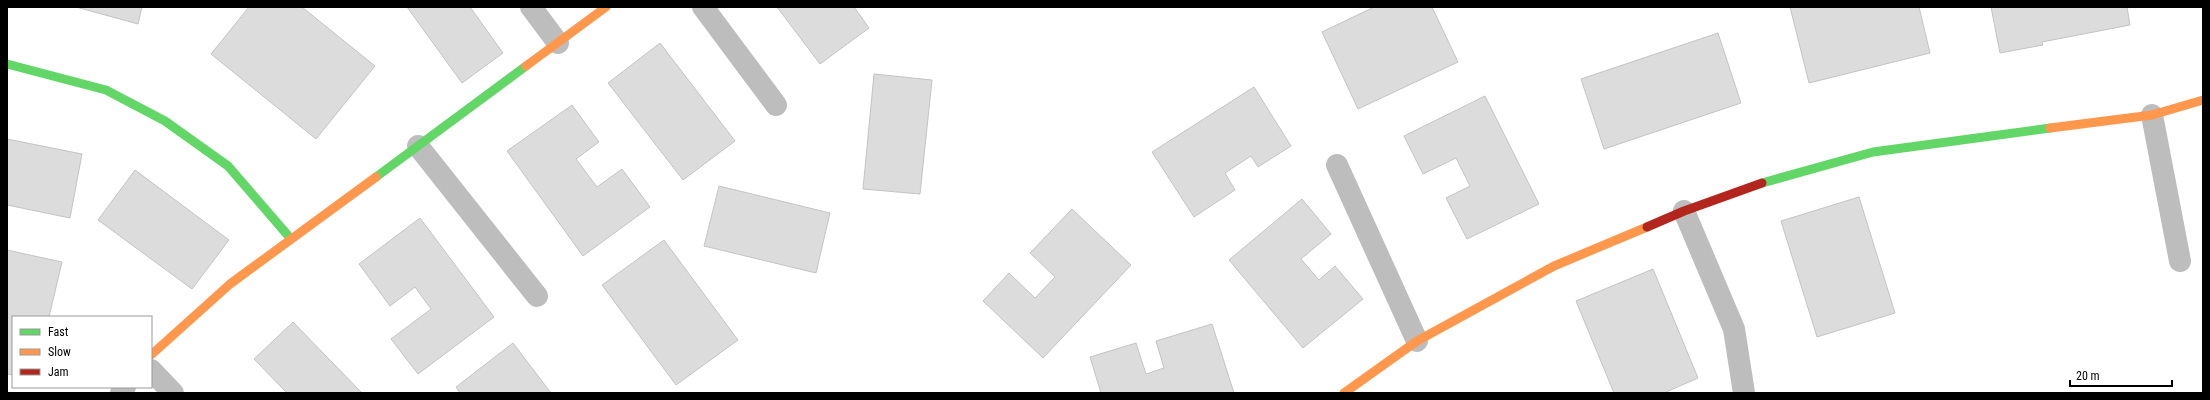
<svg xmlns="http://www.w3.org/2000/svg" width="2210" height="400" font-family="'Roboto Condensed',sans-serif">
<rect width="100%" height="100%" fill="#fff"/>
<path fill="#dcdcdc" stroke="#c4c4c4" d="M 76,7 L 142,7 L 138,24 Z
M 249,7 L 302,7 L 375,66 L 316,139 L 211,54 Z
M 407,7 L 470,7 L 503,53 L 462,83 Z
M 777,7 L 854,7 L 869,28 L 820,64 Z
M 1374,7 L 1432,7 L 1458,62 L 1358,109 L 1322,32 Z
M 1790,7 L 1919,7 L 1930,53 L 1809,83 Z
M 1991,7 L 2127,7 L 2130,25 L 2042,42 L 2043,45 L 2000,53 Z
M 1718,33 L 1741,103 L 1604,149 L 1581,79 Z
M 660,43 L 735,141 L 683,180 L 608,83 Z
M 874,74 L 932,80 L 920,194 L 863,189 Z
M 1254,87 L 1291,146 L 1258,167 L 1251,156 L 1225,173 L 1235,190 L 1194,217 L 1152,152 Z
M 1485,96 L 1539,204 L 1467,239 L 1446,198 L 1470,186 L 1456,158 L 1423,174 L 1404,136 Z
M 572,105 L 599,142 L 576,159 L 597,187 L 622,169 L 650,207 L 583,256 L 507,151 Z
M 7,139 L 82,154 L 70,218 L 7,205 Z
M 135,170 L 229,240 L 192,289 L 98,220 Z
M 719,186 L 830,213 L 816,273 L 704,246 Z
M 1859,197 L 1895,313 L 1817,337 L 1781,221 Z
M 1302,199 L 1331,234 L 1301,259 L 1319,280 L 1335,266 L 1363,299 L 1303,348 L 1229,260 Z
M 1072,209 L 1131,265 L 1043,358 L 983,301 L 1009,273 L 1035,298 L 1055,277 L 1030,253 Z
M 420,218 L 494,317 L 418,374 L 391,339 L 431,309 L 415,287 L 390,306 L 359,264 Z
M 664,240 L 738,340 L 676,385 L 602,285 Z
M 7,250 L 62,262 L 49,317 L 13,317 L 13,375 L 7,374 Z
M 1653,269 L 1698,378 L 1664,393 L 1614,393 L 1576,301 Z
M 293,322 L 362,393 L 287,393 L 254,359 Z
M 1212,324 L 1234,393 L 1101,393 L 1090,357 L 1136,343 L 1146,374 L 1164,368 L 1156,341 Z
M 513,343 L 551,393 L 460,393 L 456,387 Z"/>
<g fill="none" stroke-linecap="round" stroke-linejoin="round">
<path stroke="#bdbdbd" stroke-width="22" d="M 531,7 L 558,43
M 703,7 L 776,105
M 2152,115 L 2180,261
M 418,146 L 537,296
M 1337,165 L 1417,341
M 1684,211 L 1734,329 L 1744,393
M 151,370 L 173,393
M 121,393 L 125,387"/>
<path stroke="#63d668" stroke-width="9" d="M 7,64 L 106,90 L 165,121 L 228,166 L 291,239
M 376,177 L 526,66
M 1762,183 L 1873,152 L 2050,128"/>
<path stroke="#ff974d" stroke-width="9" d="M 526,66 L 606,7
M 2050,128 L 2152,115 L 2203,100
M 151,355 L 230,284 L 376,177
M 1344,393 L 1417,341 L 1554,266 L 1647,227"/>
<path stroke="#b3261e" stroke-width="9" d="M 1647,227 L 1684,211 L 1762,183"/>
</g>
<rect width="2210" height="400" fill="none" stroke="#000000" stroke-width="16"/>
<rect x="12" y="316" width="140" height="72" fill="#ffffff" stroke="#999999"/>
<rect x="20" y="329" width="20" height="6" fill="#63d668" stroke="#999999"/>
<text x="48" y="336" font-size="12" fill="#000000">Fast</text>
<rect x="20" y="349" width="20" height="6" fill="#ff974d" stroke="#999999"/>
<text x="48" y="356" font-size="12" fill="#000000">Slow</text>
<rect x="20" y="369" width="20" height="6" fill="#b3261e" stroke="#999999"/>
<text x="48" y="376" font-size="12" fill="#000000">Jam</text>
<path d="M2070 380v6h102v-6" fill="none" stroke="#000000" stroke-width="2"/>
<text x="2076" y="380" font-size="12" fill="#000000" stroke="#ffffff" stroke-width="3" paint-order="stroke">20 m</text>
</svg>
